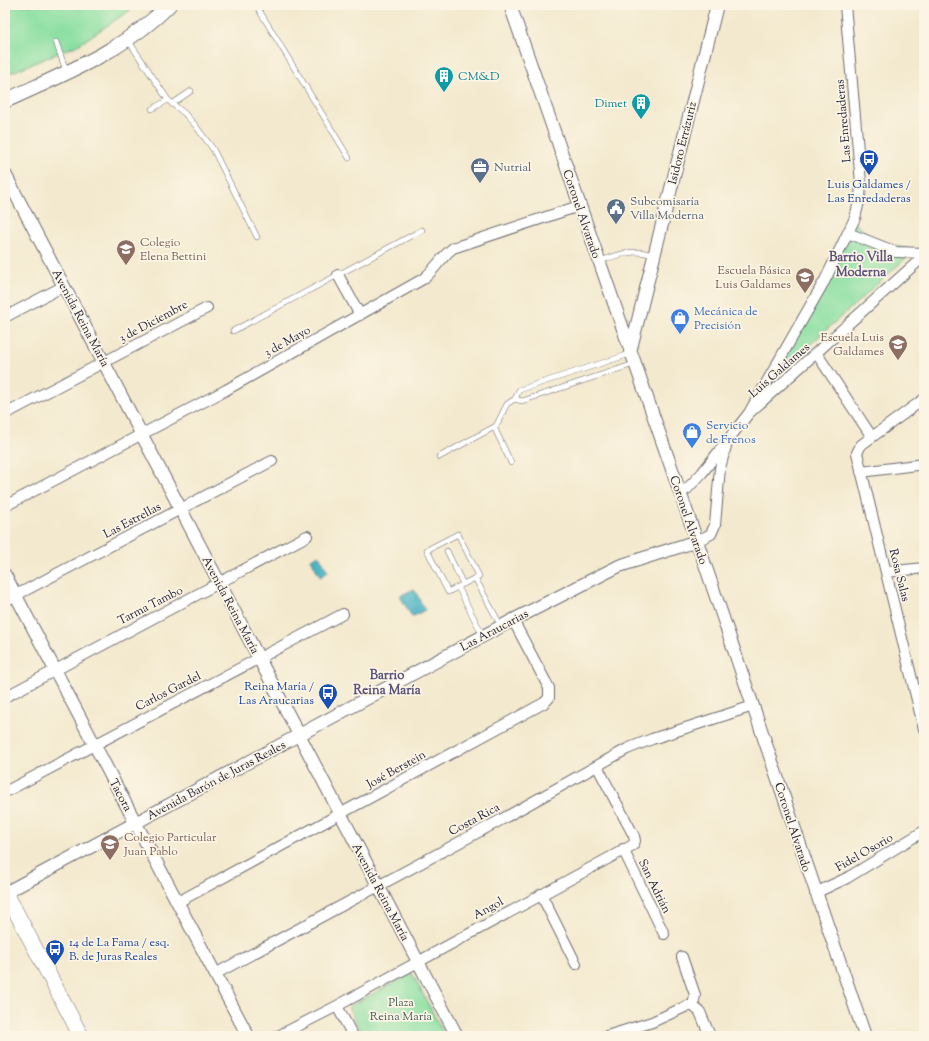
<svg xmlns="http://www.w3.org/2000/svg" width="929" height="1041" font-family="'Sorts Mill Goudy',serif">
<rect width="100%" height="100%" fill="#fcf5e5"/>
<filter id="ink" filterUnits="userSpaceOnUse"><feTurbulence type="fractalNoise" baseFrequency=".025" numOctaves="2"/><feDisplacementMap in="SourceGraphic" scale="8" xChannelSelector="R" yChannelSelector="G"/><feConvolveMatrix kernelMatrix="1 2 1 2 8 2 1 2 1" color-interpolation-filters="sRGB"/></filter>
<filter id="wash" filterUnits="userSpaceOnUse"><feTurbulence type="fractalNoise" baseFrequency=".012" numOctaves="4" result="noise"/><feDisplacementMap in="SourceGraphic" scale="16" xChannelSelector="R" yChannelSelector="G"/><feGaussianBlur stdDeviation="0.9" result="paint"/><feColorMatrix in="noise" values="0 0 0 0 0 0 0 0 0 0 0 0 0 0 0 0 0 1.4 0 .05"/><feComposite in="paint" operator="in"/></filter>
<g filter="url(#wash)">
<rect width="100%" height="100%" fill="#f3e9ce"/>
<path fill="#8adfa1" stroke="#56806e" d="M 5,5 L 138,5 L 78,45 L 5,75 Z
M 852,221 L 875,240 L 914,251 L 774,377 Z
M 412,973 L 445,1036 L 364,1036 L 348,1007 Z"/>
<path fill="#45b2c2" stroke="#346a7e" d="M 319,555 L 328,572 L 320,577 L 311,559 Z
M 414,589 L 425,610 L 412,617 L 400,596 Z"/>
</g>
<g filter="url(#ink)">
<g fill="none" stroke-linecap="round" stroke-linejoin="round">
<defs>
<path id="service" d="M 256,5 L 349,158
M 128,40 L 168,100 L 184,113 L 195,125 L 213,149 L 257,237
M 56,42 L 66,71
M 172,104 L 191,91
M 152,109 L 168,100
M 599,261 C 619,255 632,248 653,255
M 233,331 L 422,230
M 515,399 L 522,401 L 634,364
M 494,427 L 511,463
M 439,457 L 496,426 L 507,404 L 515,399 L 519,390 L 630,354
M 458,534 L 479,576 L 448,592 L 427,550 Z
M 447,551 L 463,584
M 475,578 L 501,626
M 458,587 L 483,636"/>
<path id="minor" d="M 848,233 L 896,252 L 924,253
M 338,275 L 360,315
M 5,317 L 64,286
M 817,354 L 872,437
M 924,399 L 861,445 L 857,453 L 924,729
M 749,413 L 825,280 L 855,218 L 860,197 L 861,183 L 845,5
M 5,414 L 207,308
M 861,472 L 924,464
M 680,493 L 687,489 L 702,473 L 749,413 L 924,256
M 5,506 L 226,390 L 423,279 C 435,270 441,257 453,248 L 579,206
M 697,541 L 711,534 L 715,525 L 720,468 L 726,446
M 886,572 L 924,568
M 5,601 L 272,461
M 5,697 L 307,536
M 5,792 L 343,614
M 623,849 L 664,934
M 815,893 L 847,878 L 924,831
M 541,894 L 576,964
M 178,902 L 544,703 L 549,698 L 549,688 L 513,620
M 682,957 L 695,995 L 693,1006
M 215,974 L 497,822 L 627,749 L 652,739 L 753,706
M 337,1006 L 353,1036
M 693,1006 L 700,1012 L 710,1036
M 278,1036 L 337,1006 L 633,845 L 635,841 L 634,836 L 597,766
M 607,1036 L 652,1022 L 687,1006 L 693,1006"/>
<path id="tertiary" d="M 510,5 L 697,541 L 865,1036
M 5,174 L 457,1036
M 630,352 L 717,5
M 5,575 L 248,1036
M 5,893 L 513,620 L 619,566 L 697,541"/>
<path id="secondary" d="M 5,101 C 63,74 124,51 169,5"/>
<path id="primary" d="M 5,891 L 81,1036"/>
</defs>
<use href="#service" stroke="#6b686e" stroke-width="6"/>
<use href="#minor" stroke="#6b686e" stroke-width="12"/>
<use href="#tertiary" stroke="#6b686e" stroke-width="14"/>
<use href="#secondary" stroke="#6b686e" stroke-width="16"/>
<use href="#primary" stroke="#6b686e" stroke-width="16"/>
<use href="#service" stroke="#fff" stroke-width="5"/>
<use href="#minor" stroke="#fff" stroke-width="10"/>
<use href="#tertiary" stroke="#fff" stroke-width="12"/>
<use href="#secondary" stroke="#fff" stroke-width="14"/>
<use href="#primary" stroke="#fff" stroke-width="15"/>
</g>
</g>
<defs>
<symbol id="building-pin" viewBox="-11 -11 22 30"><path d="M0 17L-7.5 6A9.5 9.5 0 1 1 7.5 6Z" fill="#0f9aa8" stroke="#fcf5e5"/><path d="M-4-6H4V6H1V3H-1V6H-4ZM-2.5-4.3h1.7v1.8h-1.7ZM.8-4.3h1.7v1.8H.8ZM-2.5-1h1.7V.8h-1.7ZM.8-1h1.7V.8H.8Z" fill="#fff"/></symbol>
<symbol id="bus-pin" viewBox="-11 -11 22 30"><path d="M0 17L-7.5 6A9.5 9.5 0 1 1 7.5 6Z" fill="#1a4fb4" stroke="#fcf5e5"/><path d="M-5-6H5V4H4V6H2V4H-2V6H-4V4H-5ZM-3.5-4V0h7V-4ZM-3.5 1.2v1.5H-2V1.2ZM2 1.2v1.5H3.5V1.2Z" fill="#fff"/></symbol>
<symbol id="office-pin" viewBox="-11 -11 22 30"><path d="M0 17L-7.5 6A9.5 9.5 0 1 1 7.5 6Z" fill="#5c6f8a" stroke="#fcf5e5"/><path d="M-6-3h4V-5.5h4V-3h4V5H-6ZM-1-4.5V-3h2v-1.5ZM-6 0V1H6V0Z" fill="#fff"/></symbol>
<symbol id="civic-pin" viewBox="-11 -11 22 30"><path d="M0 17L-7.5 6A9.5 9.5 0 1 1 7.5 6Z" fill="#5c6f8a" stroke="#fcf5e5"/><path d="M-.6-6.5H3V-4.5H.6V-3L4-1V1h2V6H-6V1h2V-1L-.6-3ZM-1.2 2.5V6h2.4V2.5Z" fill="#fff"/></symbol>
<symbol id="school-pin" viewBox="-11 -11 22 30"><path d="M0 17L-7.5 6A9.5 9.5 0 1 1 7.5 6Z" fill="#8d6e63" stroke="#fcf5e5"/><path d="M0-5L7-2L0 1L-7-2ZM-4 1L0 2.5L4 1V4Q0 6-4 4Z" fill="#fff"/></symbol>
<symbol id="shop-pin" viewBox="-11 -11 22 30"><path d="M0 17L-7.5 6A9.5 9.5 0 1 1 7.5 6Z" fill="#3f7fe0" stroke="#fcf5e5"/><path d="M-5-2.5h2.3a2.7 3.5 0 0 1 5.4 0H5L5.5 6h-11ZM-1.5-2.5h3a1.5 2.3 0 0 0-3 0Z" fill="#fff"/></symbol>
</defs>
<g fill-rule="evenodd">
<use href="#building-pin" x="433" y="65" width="22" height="30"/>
<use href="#building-pin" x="630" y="92" width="22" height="30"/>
<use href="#bus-pin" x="858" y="148" width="22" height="30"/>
<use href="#office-pin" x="469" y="156" width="22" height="30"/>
<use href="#civic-pin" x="605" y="197" width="22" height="30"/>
<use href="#school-pin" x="115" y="238" width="22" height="30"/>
<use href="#school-pin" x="794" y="266" width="22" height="30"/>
<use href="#shop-pin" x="669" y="307" width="22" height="30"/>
<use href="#school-pin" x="887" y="333" width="22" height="30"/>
<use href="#shop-pin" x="681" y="421" width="22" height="30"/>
<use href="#bus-pin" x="317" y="682" width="22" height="30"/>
<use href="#school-pin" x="99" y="833" width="22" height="30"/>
<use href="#bus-pin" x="44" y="938" width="22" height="30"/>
</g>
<g text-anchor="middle" stroke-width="3.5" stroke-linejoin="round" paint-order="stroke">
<g font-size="12" fill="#0d838f" stroke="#fcf5e5" text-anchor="start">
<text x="458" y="80">CM&amp;D</text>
<text x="627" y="107" text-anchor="end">Dimet</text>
</g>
<g font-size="12" fill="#22223b" stroke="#fcf5e5">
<text transform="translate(843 121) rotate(-95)" y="4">Las Enredaderas</text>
<text transform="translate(682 143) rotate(-76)" y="4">Isidoro Errázuriz</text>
<text transform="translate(582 214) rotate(71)" y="4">Coronel Alvarado</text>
<text transform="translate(81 318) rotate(62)" y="4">Avenida Reina María</text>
<text transform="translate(153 321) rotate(-28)" y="4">3 de Diciembre</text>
<text transform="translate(287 341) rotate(-29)" y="4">3 de Mayo</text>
<text transform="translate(779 370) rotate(-41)" y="4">Luis Galdames</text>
<text transform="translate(132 520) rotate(-28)" y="4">Las Estrellas</text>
<text transform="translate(689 520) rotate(71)" y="4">Coronel Alvarado</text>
<text transform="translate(900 575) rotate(76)" y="4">Rosa Salas</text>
<text transform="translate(150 605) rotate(-27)" y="4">Tarma Tambo</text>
<text transform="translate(231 605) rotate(62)" y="4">Avenida Reina María</text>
<text transform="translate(494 630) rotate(-28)" y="4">Las Araucarias</text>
<text transform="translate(168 691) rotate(-27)" y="4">Carlos Gardel</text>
<text transform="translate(396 769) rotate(-29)" y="4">José Berstein</text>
<text transform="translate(216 780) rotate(-28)" y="4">Avenida Barón de Juras Reales</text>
<text transform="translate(121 795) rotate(62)" y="4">Tacora</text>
<text transform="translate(474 819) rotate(-28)" y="4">Costa Rica</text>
<text transform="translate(793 827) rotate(72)" y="4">Coronel Alvarado</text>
<text transform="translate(864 852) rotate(-30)" y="4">Fidel Osorio</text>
<text transform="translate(655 886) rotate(64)" y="4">San Adrián</text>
<text transform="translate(381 892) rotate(62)" y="4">Avenida Reina María</text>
<text transform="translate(488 908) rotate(-29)" y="4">Angol</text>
</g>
<g font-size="12" fill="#4e5e75" stroke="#fcf5e5" text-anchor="start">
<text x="494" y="171">Nutrial</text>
<text x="630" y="205">Subcomisaría<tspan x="630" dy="14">Villa Moderna</tspan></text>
</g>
<g font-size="12" fill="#164399" stroke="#fcf5e5">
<text x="869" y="188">Luis Galdames /<tspan x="869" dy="14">Las Enredaderas</tspan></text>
<text x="314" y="690" text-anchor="end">Reina María /<tspan x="314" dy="14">Las Araucarias</tspan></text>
<text x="69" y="946" text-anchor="start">14 de La Fama / esq.<tspan x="69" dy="14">B. de Juras Reales</tspan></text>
</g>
<g font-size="12" fill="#785e54" stroke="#fcf5e5" text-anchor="start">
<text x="140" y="246">Colegio<tspan x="140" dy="14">Elena Bettini</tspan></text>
<text x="791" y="274" text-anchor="end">Escuela Básica<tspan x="791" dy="14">Luis Galdames</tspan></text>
<text x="884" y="341" text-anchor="end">Escuela Luis<tspan x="884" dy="14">Galdames</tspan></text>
<text x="124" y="841">Colegio Particular<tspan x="124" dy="14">Juan Pablo</tspan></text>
</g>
<g font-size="12" fill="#366cbe" stroke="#fcf5e5" text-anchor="start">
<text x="694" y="315">Mecánica de<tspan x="694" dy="14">Precisión</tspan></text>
<text x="706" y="429">Servicio<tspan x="706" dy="14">de Frenos</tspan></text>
</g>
<g font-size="12" fill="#415b5a" stroke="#fcf5e5">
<text x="401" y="1006">Plaza<tspan x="401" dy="14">Reina María</tspan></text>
</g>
<g font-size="13" font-weight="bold" fill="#59517c" stroke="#fcf5e5">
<text x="861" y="261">Barrio Villa<tspan x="861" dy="15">Moderna</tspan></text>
<text x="387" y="679">Barrio<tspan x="387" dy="15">Reina María</tspan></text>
</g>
</g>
<rect width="929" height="1041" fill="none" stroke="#fcf5e5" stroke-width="20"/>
</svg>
